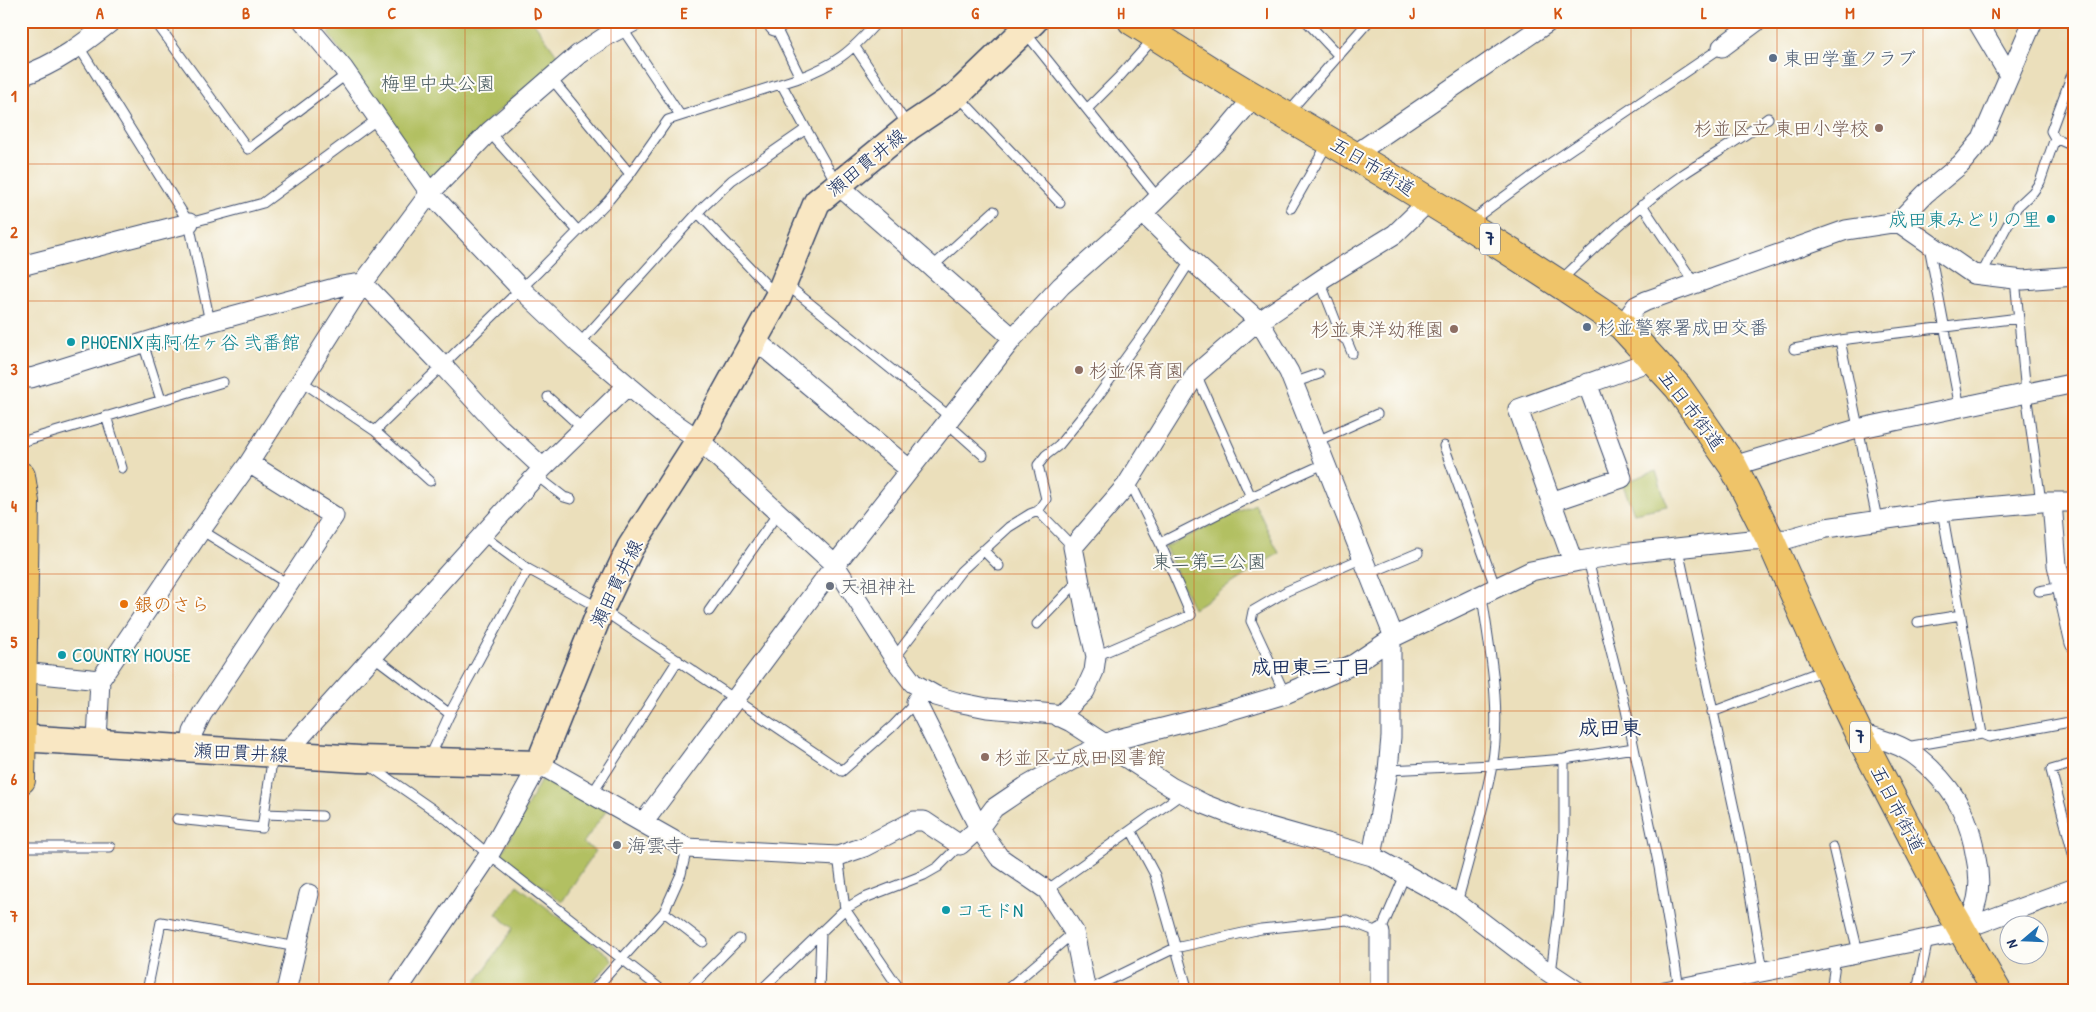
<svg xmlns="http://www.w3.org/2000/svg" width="2096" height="1012" font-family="'Patrick Hand','Klee One',sans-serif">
<rect width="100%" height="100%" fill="#fdfcf7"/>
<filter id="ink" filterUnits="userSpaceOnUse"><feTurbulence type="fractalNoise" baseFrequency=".02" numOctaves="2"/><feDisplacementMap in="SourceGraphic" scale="10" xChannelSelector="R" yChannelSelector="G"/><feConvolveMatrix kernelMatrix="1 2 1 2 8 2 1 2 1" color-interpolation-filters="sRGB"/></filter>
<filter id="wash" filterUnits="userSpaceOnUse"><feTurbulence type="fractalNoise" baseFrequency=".0096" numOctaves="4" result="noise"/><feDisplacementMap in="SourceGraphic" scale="20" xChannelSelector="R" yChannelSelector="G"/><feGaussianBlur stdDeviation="1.12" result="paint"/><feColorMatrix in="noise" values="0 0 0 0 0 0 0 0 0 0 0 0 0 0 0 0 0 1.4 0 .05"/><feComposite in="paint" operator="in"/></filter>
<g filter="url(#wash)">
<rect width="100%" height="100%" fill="#ebdfbb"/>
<path fill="#b2c062" stroke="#667860" d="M 342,21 L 533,21 L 560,59 L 488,120 L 435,178 L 426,176 L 328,33 Z
M 1656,471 L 1667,506 L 1634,513 L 1622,483 Z
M 1255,504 L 1279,553 L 1193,609 L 1165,547 Z
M 549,775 L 607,810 L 583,843 L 595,851 L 562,902 L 501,855 L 542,778 Z
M 517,885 L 610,956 L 612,961 L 585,991 L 470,991 L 513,928 L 496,914 Z"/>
</g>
<g filter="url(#ink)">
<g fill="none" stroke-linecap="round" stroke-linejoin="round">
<defs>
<path id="lane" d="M 155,21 L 248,149 L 347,74
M 1306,21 L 1339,56
M 2067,21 L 2075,26
M 622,28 L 680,115
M 1025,32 L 1158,198
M 79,47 L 189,223 L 210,322
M 855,47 L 908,126
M 2075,66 L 2051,131 L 2055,138 L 2075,147
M 551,78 L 630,174
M 796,79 C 835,65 851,52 878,21
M 959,97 L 1060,203
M 1088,108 L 1120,76 L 1154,38
M 1288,113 L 1369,21
M 806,129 L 837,184
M 489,132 L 578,231
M 1642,205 L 1695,284
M 1291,208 L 1328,143
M 698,213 L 775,294
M 1470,222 L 1549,164 L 1722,47
M 189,223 L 263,203 L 379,118
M 1929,246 L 1960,408
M 931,268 L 994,211
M 1981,275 L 2017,207 L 2033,192 L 2040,182 L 2055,138
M 2015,279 L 2026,393 L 2041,502
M 1320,281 L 1342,337 L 1347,341 L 1352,353
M 1560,281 C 1599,243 1638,206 1682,175 C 1710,156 1741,140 1768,118
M 786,284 L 950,417
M 1840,340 L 1877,519
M 143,343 L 161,400
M 579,344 L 703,207 L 732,180 L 806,129 L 782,85
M 1794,349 L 1840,340 L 2019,318
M 1196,374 L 1251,497
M 301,381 L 375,431 L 430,481
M 1293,383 L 1319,374
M 548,397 L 584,430
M 106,416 L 122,468
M 946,422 L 983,455
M 375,431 L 538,272 L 608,201 L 630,174 L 668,120 L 796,79 L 798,73 L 775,26
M 1317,441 L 1377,414
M 21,442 L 223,382
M 1444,446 L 1496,589
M 537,476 L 564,497 L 571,499
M 1129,480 L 1160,543 L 1251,497 L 1326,463
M 1038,511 L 1073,547
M 1942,511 L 1982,734 L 1989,737 L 2075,721
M 201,530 L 288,584
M 482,535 L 528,569 L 601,609 L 842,771 L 892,727 L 916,702
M 1678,549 L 1742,846 L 1763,971
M 983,550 L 999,566
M 1588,560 L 1626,710 L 1659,867 L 1679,988
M 1368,574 L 1418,553
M 2039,591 L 2062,587
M 709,611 L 778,513
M 1918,622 L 1961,615
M 1037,624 L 1079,580
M 373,656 L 450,714
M 1096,656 L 1191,615 L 1160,543
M 894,658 L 961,571 L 1009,527 L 1030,514 L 1038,511 L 1046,499 L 1038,465 L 1046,455 L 1059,445 L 1093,403 L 1146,330 L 1191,260
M 1285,694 L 1251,621 L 1253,611 L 1287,591 L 1363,558
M 1712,712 L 1824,670
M 1906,747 L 1982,734
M 429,759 L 452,709 L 528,569
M 2075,763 L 2051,770 L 2075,861
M 370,766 L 448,820 L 489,855 L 663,991
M 1388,770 L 1492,765 L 1564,759 L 1634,748
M 592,794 L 678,660
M 264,814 L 322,816
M 177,819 L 262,828 L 273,755
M 1131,830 L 1155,875 L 1188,991
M 21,847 L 110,847
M 1833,847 L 1858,952
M 838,856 L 845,909 L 901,991
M 1047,890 L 1183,793
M 1457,903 C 1469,858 1483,812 1492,766 C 1502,709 1490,652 1482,596
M 664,912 L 703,942
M 1551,973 L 1559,910 L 1564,831 L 1564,759
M 147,991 L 161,922 L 297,947
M 593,991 L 664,912 L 681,874 L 687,848
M 687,991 L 739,939
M 760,991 L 845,909 L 862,899 L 924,875 L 938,867 L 960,845
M 819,991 L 821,933
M 1005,991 L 1073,933
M 1087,991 L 1175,948 L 1261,929 L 1347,920 L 1380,933 L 1405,875
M 1831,991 L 1836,957
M 1917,991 L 1928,939"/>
<path id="street" d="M 303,21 L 343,68 L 430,193 L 520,288 L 579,344 L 663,415 L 699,440 L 835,565 L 894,658 L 913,683 L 936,696 L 957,702 L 987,708 L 1054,714 L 1071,722 L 1171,787 L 1204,804 L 1242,819 L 1372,856 L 1457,903 L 1538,965 L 1577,991
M 772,21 L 775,26 L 780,21
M 1977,21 L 2009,75
M 1722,47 L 1757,21
M 21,76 C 56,65 84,43 112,21
M 1354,155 L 1550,21
M 837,184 L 1013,338
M 1143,213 L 1191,260 L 1259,321 L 1289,372 L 1394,637
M 1898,222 L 1925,194 L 1961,164 L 1982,139 L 2033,21
M 21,266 L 189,223
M 1622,326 L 1636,306 L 1646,301 L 1846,230 L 1898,222 L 1973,274 L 2023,280 L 2075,276
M 754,339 L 909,469
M 21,377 L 31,378 L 210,322 L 342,286 L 363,283 L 443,366 L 501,429 L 543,468
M 1733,466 L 1857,429 L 2075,383
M 1551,502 L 1622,478 L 1587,383
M 2052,502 L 2057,565 L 2075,643
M 1573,562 L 1518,409 L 1653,360
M 22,672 L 100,680
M 925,691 L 916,702 L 979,828 L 999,857 L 1047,890 L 1074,932 L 1086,991
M 1059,717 L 1085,691 L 1094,671 L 1096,656 L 1088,623 L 1073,547 L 1126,486 L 1196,374 L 1248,329 L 1325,277 L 1395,234 L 1430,200
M 1860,736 C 1870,734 1879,739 1889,742 C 1907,748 1917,756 1930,768 C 1958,795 1970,820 1976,858 C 1980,876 1980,897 1972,914 C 1970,920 1965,925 1961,930
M 97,741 L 100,680 L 201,530 L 249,463 L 363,283 L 430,193 L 489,132 L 579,54 L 608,35 L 635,21
M 190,749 L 193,732 L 202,714 L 334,516 L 249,463
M 285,754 L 543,468 L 628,385
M 643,823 L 835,565 L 1013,338 L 1061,286 L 1143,213 L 1217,141 L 1254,97
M 1372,856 L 1388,770 L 1391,737 L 1391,639
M 1380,933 L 1380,991
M 286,991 L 309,894
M 397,991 L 489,855 L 539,764 L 687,848 L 838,856 L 864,847 L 914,821 L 924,821 L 960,845 L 979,828 L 994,808 L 1025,787 L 1079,756 L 1115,740 L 1218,714 L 1285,694 L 1354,664 L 1394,637 L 1531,571 L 1579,561 L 1630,553 L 1750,540 L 1787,539 L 1826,528 L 1942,511 L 2041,502 L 2075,502
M 1665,991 L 1947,935 L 2075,888"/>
<path id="secondary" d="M 21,738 L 359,759 L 539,764 L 601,609 L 630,548 L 699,440 L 778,297 L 817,202 L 909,127 L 957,95 L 1034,21"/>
<path id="primary" d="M 1132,21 C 1173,46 1212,73 1254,97 C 1371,164 1487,235 1599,310 L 1622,326 L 1678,387 L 1733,466 L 1770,539 L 1827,668 L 1860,736 L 1952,913 L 1997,991
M 21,476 L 25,502 L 21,780"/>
</defs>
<use href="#lane" stroke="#3a496c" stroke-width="11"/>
<use href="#street" stroke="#3a496c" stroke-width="21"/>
<use href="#secondary" stroke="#3a496c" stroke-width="29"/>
<use href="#primary" stroke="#3a496c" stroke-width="30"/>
<use href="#lane" stroke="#fff" stroke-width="9"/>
<use href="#street" stroke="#fff" stroke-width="19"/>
<use href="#secondary" stroke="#f9e7c3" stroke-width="26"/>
<use href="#primary" stroke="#efc469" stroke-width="28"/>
</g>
</g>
<path fill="none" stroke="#d45514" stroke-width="1" stroke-opacity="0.55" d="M 173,21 L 173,991M 319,21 L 319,991M 465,21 L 465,991M 611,21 L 611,991M 756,21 L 756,991M 902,21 L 902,991M 1048,21 L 1048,991M 1194,21 L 1194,991M 1340,21 L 1340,991M 1485,21 L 1485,991M 1631,21 L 1631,991M 1777,21 L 1777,991M 1923,21 L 1923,991M 21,164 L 2075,164M 21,301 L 2075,301M 21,438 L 2075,438M 21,574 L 2075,574M 21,711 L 2075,711M 21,848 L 2075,848"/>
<g fill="#5c6f8a" stroke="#fdfcf7" stroke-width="2">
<circle cx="1773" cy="58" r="5"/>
<circle cx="1587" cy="327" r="5"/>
</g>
<g fill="#8d6e63" stroke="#fdfcf7" stroke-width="2">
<circle cx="1879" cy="128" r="5"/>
<circle cx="1454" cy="329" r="5"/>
<circle cx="1079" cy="370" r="5"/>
<circle cx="985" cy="757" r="5"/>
</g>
<g fill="#0f9aa8" stroke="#fdfcf7" stroke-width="2">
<circle cx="2051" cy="219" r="5"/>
<circle cx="71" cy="342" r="5"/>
<circle cx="62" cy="655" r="5"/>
<circle cx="946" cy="910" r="5"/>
</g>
<g fill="#6b7280" stroke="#fdfcf7" stroke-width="2">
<circle cx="830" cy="586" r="5"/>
<circle cx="617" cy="845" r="5"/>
</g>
<circle fill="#e8710a" stroke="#fdfcf7" stroke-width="2" cx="124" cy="604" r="5"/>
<g text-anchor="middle" stroke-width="4" stroke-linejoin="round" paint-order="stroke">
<g fill="#fdfcf7" stroke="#5f6c8c" stroke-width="1">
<rect x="1480" y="223.5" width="20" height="31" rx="4"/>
<rect x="1850" y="721.5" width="20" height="31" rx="4"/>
</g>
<g font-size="18" font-weight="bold" fill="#1b2f5e">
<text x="1490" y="245">7</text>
<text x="1860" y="743">7</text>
</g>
<g font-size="19" fill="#4e5e75" stroke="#fdfcf7" text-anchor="start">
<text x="1783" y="65">東田学童クラブ</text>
<text x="1597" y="334">杉並警察署成田交番</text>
</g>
<g font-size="19" fill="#485a5f" stroke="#fdfcf7">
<text x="438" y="90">梅里中央公園</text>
<text x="1209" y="568">東二第三公園</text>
</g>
<g font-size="19" fill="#785e54" stroke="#fdfcf7" text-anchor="end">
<text x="1869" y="135">杉並区立 東田小学校</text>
<text x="1444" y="336">杉並東洋幼稚園</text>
<text x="1089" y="377" text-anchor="start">杉並保育園</text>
<text x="995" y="764" text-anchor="start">杉並区立成田図書館</text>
</g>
<g font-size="19" fill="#1b2f5e" stroke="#fdfcf7">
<text transform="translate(866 162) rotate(-39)" y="7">瀬田貫井線</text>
<text transform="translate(1373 166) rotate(31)" y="7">五日市街道</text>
<text transform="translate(1692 410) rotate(53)" y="7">五日市街道</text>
<text transform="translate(616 583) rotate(-64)" y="7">瀬田貫井線</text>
<text transform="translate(241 752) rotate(3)" y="7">瀬田貫井線</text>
<text transform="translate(1898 809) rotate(63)" y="7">五日市街道</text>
</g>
<g font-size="19" fill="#0d838f" stroke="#fdfcf7" text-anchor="start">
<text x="2041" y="226" text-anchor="end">成田東みどりの里</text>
<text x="81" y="349">PHOENIX南阿佐ヶ谷 弐番館</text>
<text x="72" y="662">COUNTRY HOUSE</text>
<text x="956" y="917">コモドN</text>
</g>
<g font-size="19" fill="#5b616d" stroke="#fdfcf7" text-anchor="start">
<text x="840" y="593">天祖神社</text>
<text x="627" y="852">海雲寺</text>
</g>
<g font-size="19" fill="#c56008" stroke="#fdfcf7" text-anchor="start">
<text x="134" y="611">銀のさら</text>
</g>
<g font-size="20" font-weight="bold" fill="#1b2f5e" stroke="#fdfcf7">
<text x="1311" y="674">成田東三丁目</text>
</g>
<g font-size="21" font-weight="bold" fill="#1b2f5e" stroke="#fdfcf7">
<text x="1610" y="735">成田東</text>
</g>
</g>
<rect width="2096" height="1012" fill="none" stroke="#fdfcf7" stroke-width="55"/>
<g transform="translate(2024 940) rotate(251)"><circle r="24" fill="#fdfcf7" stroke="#a3aaba"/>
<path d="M0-4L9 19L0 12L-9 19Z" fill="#1f6fb2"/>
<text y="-8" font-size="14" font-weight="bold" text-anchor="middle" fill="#1b2f5e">N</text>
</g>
<rect x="28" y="28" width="2040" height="956" fill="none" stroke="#d45514" stroke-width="2"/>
<g font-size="16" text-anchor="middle" font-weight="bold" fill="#d45514">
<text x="100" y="19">A</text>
<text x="246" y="19">B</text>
<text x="392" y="19">C</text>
<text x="538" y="19">D</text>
<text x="684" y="19">E</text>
<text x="829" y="19">F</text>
<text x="975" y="19">G</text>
<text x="1121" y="19">H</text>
<text x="1267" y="19">I</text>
<text x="1412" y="19">J</text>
<text x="1558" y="19">K</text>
<text x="1704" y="19">L</text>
<text x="1850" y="19">M</text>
<text x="1996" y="19">N</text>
<text x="14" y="102">1</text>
<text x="14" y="238">2</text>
<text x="14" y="375">3</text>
<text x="14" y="512">4</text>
<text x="14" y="648">5</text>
<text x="14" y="785">6</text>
<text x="14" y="922">7</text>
</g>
</svg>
